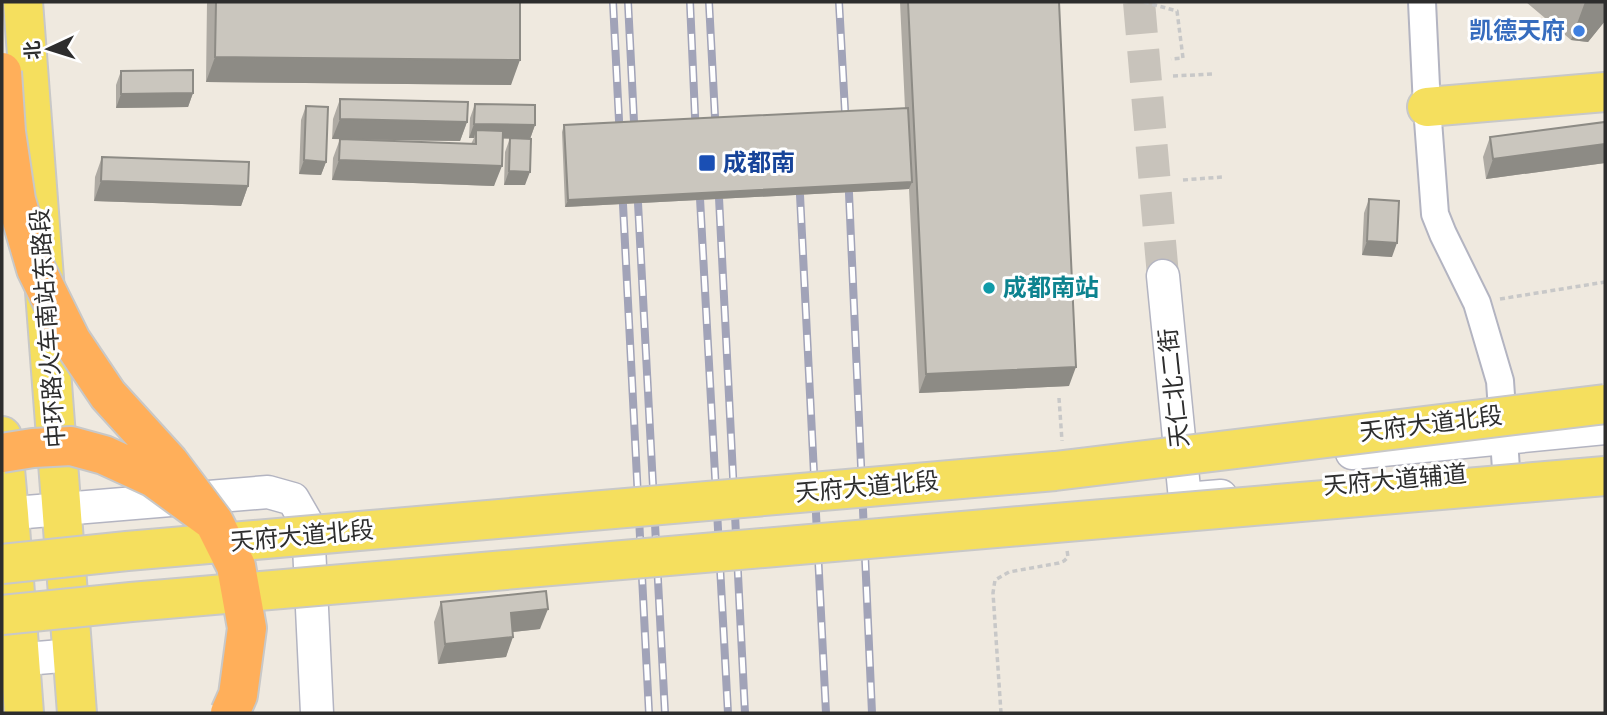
<svg xmlns="http://www.w3.org/2000/svg" width="1607" height="715" font-family="'Fira Sans','Noto Sans SC',sans-serif">
<rect width="100%" height="100%" fill="#efe9df"/>
<g fill="none" stroke-linecap="round" stroke-linejoin="round">
<path stroke="#c8c3bb" stroke-width="32" stroke-dasharray="32 16" stroke-linecap="butt" d="M 1139,2 L 1163,276"/>
<defs>
<path id="minor" d="M 1422,2 L 1427,107 L 1435,214 L 1443,234 L 1477,303 L 1500,381 L 1506,469"/>
<path id="tertiary" d="M 1163,276 L 1185,499 L 1221,496
M 1352,453 L 1605,428
M 2,514 L 268,492 L 293,499 L 308,525 L 317,713
M 2,661 L 73,655"/>
<path id="primary" d="M 23,2 L 77,713
M 1427,107 L 1605,92
M 2,436 L 9,514 L 24,713"/>
</defs>
<use href="#minor" stroke="#b3b4c1" stroke-width="30"/>
<use href="#tertiary" stroke="#b3b4c1" stroke-width="35"/>
<use href="#primary" stroke="#c8c8c8" stroke-width="42"/>
<path stroke="#c8c8c8" stroke-width="3.5" stroke-dasharray="5 3.5" stroke-linecap="butt" d="M 1144,2 L 1177,11 L 1183,58 L 1171,59
M 1173,76 L 1214,74
M 1183,180 L 1223,177
M 1500,299 L 1605,282
M 1059,398 L 1062,441
M 1001,713 L 993,593 L 995,580 L 1009,572 L 1059,563 L 1064,561 L 1068,557 L 1067,550"/>
<use href="#minor" stroke="#fff" stroke-width="26"/>
<use href="#tertiary" stroke="#fff" stroke-width="32"/>
<use href="#primary" stroke="#f5df5e" stroke-width="38"/>
<defs>
<path id="rail" d="M 613,2 L 620,140
M 628,2 L 635,142
M 690,2 L 696,138
M 709,2 L 716,136
M 839,2 L 846,129
M 848,171 L 872,713
M 799,175 L 826,713
M 718,178 L 745,713
M 699,180 L 728,713
M 637,184 L 665,713
M 622,185 L 649,713"/>
</defs>
<use href="#rail" stroke="#a1a3b8" stroke-width="8"/>
<use href="#rail" stroke="#fff" stroke-width="5" stroke-dasharray="16" stroke-linecap="butt"/>
<defs>
<path id="primary-bridge" d="M 2,564 L 127,551 L 1055,471 L 1605,404
M 2,615 L 131,602 L 1605,476"/>
<path id="motorway-bridge" d="M 2,72 L 6,132 L 16,200 L 36,269 L 71,340 L 108,395 L 169,462 L 214,522
M 2,453 L 33,448 L 71,446 L 104,455 L 154,478 L 214,522 L 236,566 L 247,628 L 238,695 L 230,713"/>
</defs>
<use href="#primary-bridge" stroke="#c8c8c8" stroke-width="42" stroke-linecap="butt"/>
<use href="#motorway-bridge" stroke="#c8c8c8" stroke-width="42" stroke-linecap="butt"/>
<use href="#primary-bridge" stroke="#f5df5e" stroke-width="38"/>
<use href="#motorway-bridge" stroke="#ffaf5a" stroke-width="38"/>
</g>
<path fill="#aeaaa3" d="M 207,2 L 520,2 L 511,85 L 206,82 Z
M 900,2 L 1059,2 L 1069,386 L 919,393 L 909,189 L 565,207 L 562,132 L 564,125 L 905,108 Z
M 1526,2 L 1605,2 L 1605,21 L 1588,42 L 1571,40 Z
M 121,71 L 193,93 L 188,107 L 116,108 L 116,85 Z
M 340,99 L 467,122 L 460,141 L 368,140 L 471,144 L 474,138 L 469,138 L 470,118 L 475,104 L 535,125 L 530,139 L 525,185 L 504,185 L 505,152 L 510,138 L 503,138 L 494,186 L 332,180 L 333,158 L 340,139 L 332,139 L 333,119 Z
M 306,106 L 326,162 L 321,175 L 299,174 L 301,120 Z
M 1605,122 L 1605,163 L 1486,179 L 1483,157 L 1490,137 Z
M 102,157 L 248,186 L 241,206 L 94,201 L 95,177 Z
M 1369,199 L 1392,257 L 1362,255 L 1364,213 Z
M 441,602 L 540,629 L 513,632 L 506,657 L 438,664 L 434,622 Z"/>
<path fill="#8d8b85" d="M 1585,2 L 1605,2 L 1605,21 L 1588,42 L 1571,40 Z
M 215,57 L 520,60 L 511,85 L 206,82 Z
M 193,93 L 188,107 L 116,108 L 121,94 Z
M 340,119 L 467,122 L 460,141 L 332,139 Z
M 474,124 L 535,125 L 530,139 L 476,138 L 476,130 L 474,138 L 469,138 Z
M 1605,144 L 1605,163 L 1486,179 L 1493,159 Z
M 304,160 L 326,162 L 321,175 L 299,174 Z
M 339,160 L 502,166 L 494,186 L 332,180 Z
M 509,171 L 530,172 L 525,185 L 504,185 Z
M 101,181 L 248,186 L 241,206 L 94,201 Z
M 912,182 L 909,189 L 565,207 L 568,200 Z
M 1367,241 L 1397,243 L 1392,257 L 1362,255 Z
M 1076,367 L 1069,386 L 919,393 L 926,374 Z
M 548,609 L 540,629 L 503,633 L 511,613 Z
M 513,637 L 506,657 L 438,664 L 445,644 Z"/>
<path fill="#cac6be" stroke="#8d8b85" stroke-width="2" d="M 216,2 L 520,2 L 520,60 L 215,57 Z
M 908,2 L 1059,2 L 1076,367 L 926,374 Z
M 193,70 L 193,93 L 121,94 L 121,71 Z
M 340,99 L 468,102 L 467,122 L 340,119 Z
M 475,104 L 535,105 L 535,125 L 474,124 Z
M 306,106 L 328,107 L 326,162 L 304,160 Z
M 908,108 L 912,182 L 568,200 L 564,125 Z
M 1605,122 L 1605,144 L 1493,159 L 1490,137 Z
M 476,130 L 503,131 L 502,166 L 339,160 L 340,139 L 476,144 Z
M 510,138 L 531,139 L 530,172 L 509,171 Z
M 102,157 L 249,162 L 248,186 L 101,181 Z
M 1369,199 L 1399,201 L 1397,243 L 1367,241 Z
M 546,591 L 548,609 L 511,613 L 513,637 L 445,644 L 441,602 Z"/>
<circle fill="#3f7fe0" stroke="#fff" stroke-width="2.5" cx="1579" cy="31" r="7"/>
<rect fill="#1a4fb4" stroke="#fff" stroke-width="2.5" x="698" y="154" width="18" height="18" rx="3.5"/>
<circle fill="#0f9aa8" stroke="#fff" stroke-width="2.5" cx="989" cy="288" r="7"/>
<g text-anchor="middle" stroke-width="6" stroke-linejoin="round" paint-order="stroke">
<g font-size="24" font-weight="bold" fill="#366cbe" stroke="#fff" text-anchor="end">
<text x="1565" y="39">凯德天府</text>
</g>
<g font-size="24" font-weight="bold" fill="#164399" stroke="#fff" text-anchor="start">
<text x="723" y="171">成都南</text>
</g>
<g font-size="24" font-weight="bold" fill="#0d838f" stroke="#fff" text-anchor="start">
<text x="1003" y="296">成都南站</text>
</g>
<g font-size="24" fill="#2d2d2d" stroke="#fff">
<text transform="translate(48 328) rotate(-94)" y="8">中环路火车南站东路段</text>
<text transform="translate(1174 388) rotate(-96)" y="8">天仁北二街</text>
<text transform="translate(1431 424) rotate(-7)" y="8">天府大道北段</text>
<text transform="translate(1395 480) rotate(-5)" y="8">天府大道辅道</text>
<text transform="translate(867 487) rotate(-5)" y="8">天府大道北段</text>
<text transform="translate(302 536) rotate(-5)" y="8">天府大道北段</text>
</g>
</g>
<rect width="1607" height="715" fill="none" stroke="#2d2d2d" stroke-width="7"/>
<g transform="translate(49 49) rotate(266)" stroke="#ffffff" stroke-width="5" paint-order="stroke">
<path d="M0-5L12 26L0 18L-12 26Z" fill="#2d2d2d"/>
<text y="-10" font-size="19" font-weight="bold" text-anchor="middle" fill="#2d2d2d">北</text>
</g>
</svg>
